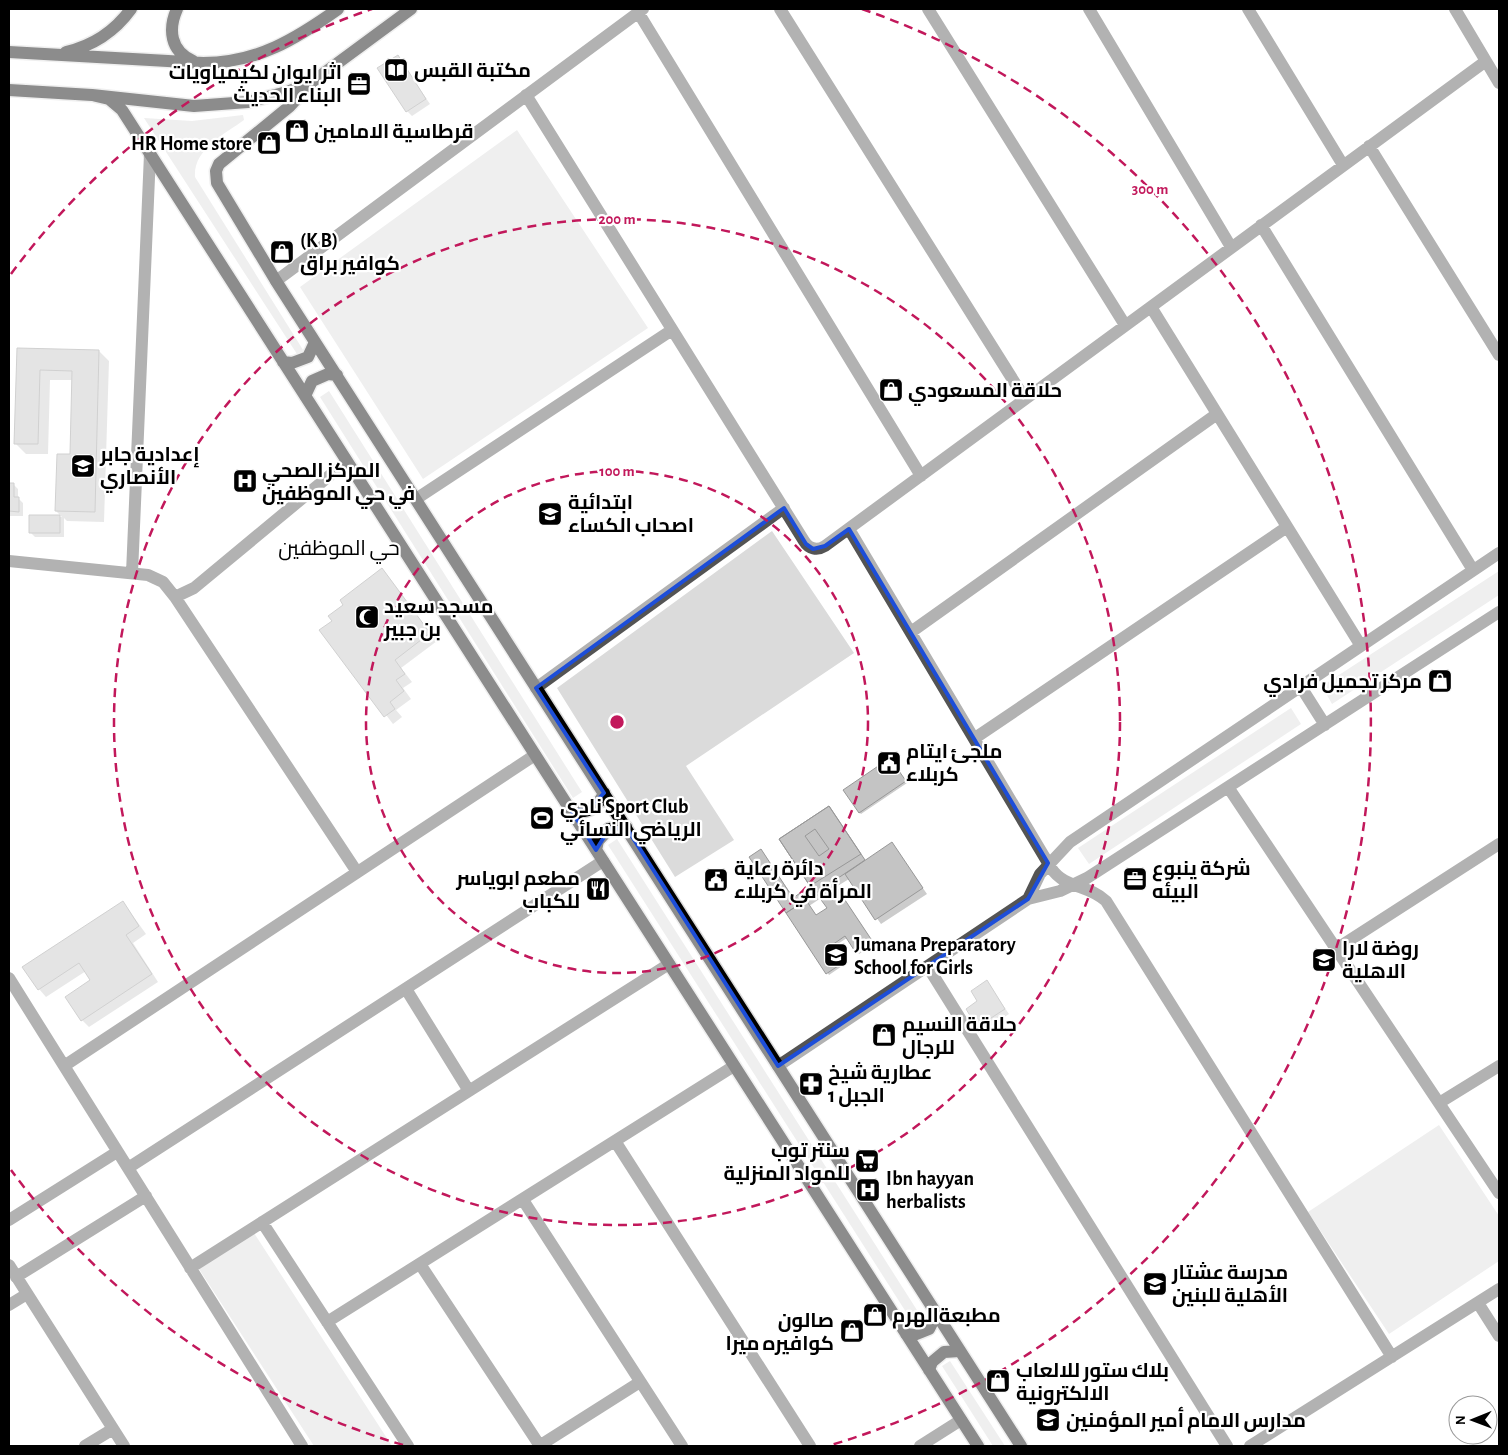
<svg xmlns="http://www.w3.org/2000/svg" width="1508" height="1455" font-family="'Alegreya Sans',Cairo,sans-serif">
<rect width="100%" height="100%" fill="#fff"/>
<path fill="#dbdbdb" d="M 243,115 L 244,120 C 225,134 193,149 195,177 L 300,345 L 303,350 L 302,353 L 297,354 L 144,118 L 192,121 Z
M 517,130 L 648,328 L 423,479 L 300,287 Z
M 329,391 L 582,792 L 573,798 L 320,397 Z
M 772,531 L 854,653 L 686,766 L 734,840 L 675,877 L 557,688 Z
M 1499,571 L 1499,595 L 1332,704 L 1322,686 Z
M 1291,708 L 1301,724 L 1089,864 L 1078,848 Z
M 617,839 L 922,1318 L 913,1323 L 608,845 Z
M 1439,1125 L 1499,1216 L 1499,1261 L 1389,1334 L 1308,1212 Z
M 254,1233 L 392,1446 L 314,1446 L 199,1269 Z
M 950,1361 L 1005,1446 L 993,1446 L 942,1366 Z"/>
<path fill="#0003" fill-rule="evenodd" d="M 398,57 L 430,104 L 412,116 L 407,111 Z
M 18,349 L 99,351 L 109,361 L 104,522 L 67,521 L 64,518 L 64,537 L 35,537 L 30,532 L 30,516 L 62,517 L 56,511 L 71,456 L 73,380 L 50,380 L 48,454 L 26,454 L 15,443 Z
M 9,484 L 13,484 L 18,489 L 18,498 L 23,503 L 23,516 L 9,516 Z
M 382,570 L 437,641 L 401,668 L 412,682 L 403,688 L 411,699 L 396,710 L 402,717 L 393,724 L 321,630 L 333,621 L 345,605 Z
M 892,761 L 907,783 L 861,814 L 859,812 Z
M 829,808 L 866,861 L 892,844 L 927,894 L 881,924 L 849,879 L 836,887 L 874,944 L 859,954 L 847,938 L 833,947 L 845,964 L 829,975 L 751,857 L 761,850 L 794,898 L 812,887 ZM 821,898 L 828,909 L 817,917 L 809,906 Z
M 123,902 L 146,934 L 133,943 L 158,982 L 89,1027 L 82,1020 L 92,981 L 86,971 L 46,997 L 39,989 Z
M 987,982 L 1009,1014 L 983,1031 L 978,1026 L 979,1002 Z"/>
<path fill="#c4c4c4" stroke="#989898" d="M 398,55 L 426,99 L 406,112 L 377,68 Z
M 17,348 L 99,350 L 95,512 L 55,511 L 57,454 L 70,454 L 72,371 L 40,370 L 38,444 L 14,444 Z
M 9,483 L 14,483 L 14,497 L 19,497 L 19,512 L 9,511 Z
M 29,515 L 60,515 L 60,533 L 29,533 Z
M 382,568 L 430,633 L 395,660 L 405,674 L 396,680 L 404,691 L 390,702 L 395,709 L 384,717 L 319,630 L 332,621 L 328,616 L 343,605 L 340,600 Z
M 890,758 L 906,781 L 859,813 L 843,790 Z
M 829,806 L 865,860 L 786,913 L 749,857 L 761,849 L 793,898 L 810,886 L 779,839 Z
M 829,806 L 861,854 L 810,886 L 779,839 Z
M 815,829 L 829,849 L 819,856 L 805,836 Z
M 892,842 L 923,888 L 875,920 L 845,874 Z
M 833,882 L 873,942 L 856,953 L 845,936 L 832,945 L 844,962 L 826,974 L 786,913 L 806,900 L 816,915 L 827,908 L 816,893 Z
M 123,901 L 139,926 L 126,935 L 152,974 L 81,1021 L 65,997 L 90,980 L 79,963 L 38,990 L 22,967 Z
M 987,980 L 1005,1009 L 977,1027 L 966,1009 L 977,1001 L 971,991 Z"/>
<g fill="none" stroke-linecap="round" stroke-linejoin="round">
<defs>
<path id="major" d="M 177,9 C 168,29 170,51 193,61
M 9,52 L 203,63 C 257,63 296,39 338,9
M 66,52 C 92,46 115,31 131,9
M 312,82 L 290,106 L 219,164 L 216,171 L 217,183 L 276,281 L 1021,1446
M 9,90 L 92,95 L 194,106 L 248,102 L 287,92 L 312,82 L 411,9
M 92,95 L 109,99 L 122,110 L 978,1446
M 283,362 L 292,363 L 308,357 L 315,342
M 305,396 L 312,381 L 328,374 L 337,375
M 571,810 C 587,814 597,809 604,793
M 596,850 L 598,841 L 609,829 L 626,827
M 906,1334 L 914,1335 L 929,1329 L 936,1315
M 929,1370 L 932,1362 L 944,1352 L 960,1351"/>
</defs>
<use href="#major" stroke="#dbdbdb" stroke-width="15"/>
<path stroke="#545454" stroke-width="12" d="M 780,9 L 1025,399
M 928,9 L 1125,325
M 1089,9 L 1231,247
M 1248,9 L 1343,165
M 1455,9 L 1499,83
M 638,12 L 921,476
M 526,95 L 804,541 C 809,549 817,551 825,546 L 1486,61
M 1369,146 L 1499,355
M 1261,225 L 1473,570
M 276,281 L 643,9
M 1151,307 L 1361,646
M 416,499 L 672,330
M 849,529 L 1051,868 C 1065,889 1088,884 1106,901 L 1392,1357
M 9,561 L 148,575 L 163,582 L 175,597 L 194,588 L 346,462
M 132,573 L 150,154
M 175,597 L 357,872
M 911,632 L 1217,414
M 1301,687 L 1325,725
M 536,688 L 784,508
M 975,738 L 1287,527
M 1228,787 L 1499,1193
M 1028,899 L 1040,874 L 1070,842 L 1499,553
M 1336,949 L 1499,844
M 928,967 L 1227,1446
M 9,978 L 302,1446
M 406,989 L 469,1091
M 64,1066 L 535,755
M 778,1066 L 1028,899 L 1060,891 L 1087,878 L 1499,612
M 1439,1103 L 1499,1066
M 615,1141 L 810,1446
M 128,1168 L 603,861
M 523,1200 L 682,1446
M 9,1220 L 117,1152
M 262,1222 L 408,1446
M 420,1264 L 540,1446
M 9,1265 L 124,1446
M 190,1268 L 669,964
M 16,1277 L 146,1196
M 1478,1303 L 1499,1336
M 9,1305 L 27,1294
M 327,1322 L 734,1066
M 85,1446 L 113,1429
M 539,1446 L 640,1382
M 920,1446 L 961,1420
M 1250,1446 L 1499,1289"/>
<use href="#major" stroke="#000" stroke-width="12"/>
</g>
<path d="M0 0H1508V1455H0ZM 784,508 L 806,544 L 813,549 L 825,546 L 849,529 L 1048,863 L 1028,899 L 778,1066 L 626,827 L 609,829 L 596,850 L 571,810 L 587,811 L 604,793 L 536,688 Z" fill="#fff" fill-opacity=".55" fill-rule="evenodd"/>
<path fill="none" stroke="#1d4ed8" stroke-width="4" stroke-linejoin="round" d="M 784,508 L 806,544 L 813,549 L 825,546 L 849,529 L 1048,863 L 1028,899 L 778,1066 L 626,827 L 609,829 L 596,850 L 571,810 L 587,811 L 604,793 L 536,688 Z"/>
<g fill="none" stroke="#c2185b" stroke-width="2.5" stroke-dasharray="9 6">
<circle cx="617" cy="722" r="251"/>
<circle cx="617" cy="722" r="503"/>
<path d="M403 1445A754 754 0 0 1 11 1170M11 274A754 754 0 0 1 372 9M862 9A754 754 0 0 1 831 1445"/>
</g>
<defs>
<symbol id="library-square" viewBox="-11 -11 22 22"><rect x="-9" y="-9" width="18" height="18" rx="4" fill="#000" stroke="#fff"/><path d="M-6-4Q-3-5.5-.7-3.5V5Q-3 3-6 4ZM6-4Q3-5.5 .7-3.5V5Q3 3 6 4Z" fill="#fff"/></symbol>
<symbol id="office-square" viewBox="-11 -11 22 22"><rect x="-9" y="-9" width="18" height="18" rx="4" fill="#000" stroke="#fff"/><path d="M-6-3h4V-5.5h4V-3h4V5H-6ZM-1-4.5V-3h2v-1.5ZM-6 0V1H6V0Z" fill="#fff"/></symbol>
<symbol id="shop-square" viewBox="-11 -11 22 22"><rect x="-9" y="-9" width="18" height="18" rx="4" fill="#000" stroke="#fff"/><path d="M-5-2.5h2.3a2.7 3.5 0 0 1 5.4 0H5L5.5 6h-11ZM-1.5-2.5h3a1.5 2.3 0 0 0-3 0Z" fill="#fff"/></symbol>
<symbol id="school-square" viewBox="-11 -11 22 22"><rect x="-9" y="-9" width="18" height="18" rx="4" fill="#000" stroke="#fff"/><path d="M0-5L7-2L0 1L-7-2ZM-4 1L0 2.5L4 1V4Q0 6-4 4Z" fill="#fff"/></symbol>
<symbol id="hospital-square" viewBox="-11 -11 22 22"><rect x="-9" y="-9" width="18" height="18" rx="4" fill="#000" stroke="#fff"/><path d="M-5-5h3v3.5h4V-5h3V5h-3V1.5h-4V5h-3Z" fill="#fff"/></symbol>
<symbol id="mosque-square" viewBox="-11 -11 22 22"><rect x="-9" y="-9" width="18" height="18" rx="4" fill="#000" stroke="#fff"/><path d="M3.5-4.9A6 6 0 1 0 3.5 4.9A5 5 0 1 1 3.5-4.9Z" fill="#fff"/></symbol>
<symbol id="civic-square" viewBox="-11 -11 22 22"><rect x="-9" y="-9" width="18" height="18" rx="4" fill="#000" stroke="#fff"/><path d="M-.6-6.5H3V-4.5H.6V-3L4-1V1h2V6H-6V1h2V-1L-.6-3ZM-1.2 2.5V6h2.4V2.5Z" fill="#fff"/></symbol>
<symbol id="stadium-square" viewBox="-11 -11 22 22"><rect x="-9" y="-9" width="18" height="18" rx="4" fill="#000" stroke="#fff"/><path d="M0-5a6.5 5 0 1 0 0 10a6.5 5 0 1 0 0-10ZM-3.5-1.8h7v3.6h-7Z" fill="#fff"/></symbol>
<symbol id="restaurant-square" viewBox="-11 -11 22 22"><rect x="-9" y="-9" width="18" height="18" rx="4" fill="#000" stroke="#fff"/><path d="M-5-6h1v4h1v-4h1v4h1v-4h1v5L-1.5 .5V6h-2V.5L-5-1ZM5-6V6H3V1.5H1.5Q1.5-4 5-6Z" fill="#fff"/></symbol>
<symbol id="pharmacy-square" viewBox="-11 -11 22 22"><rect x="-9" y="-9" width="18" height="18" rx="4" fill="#000" stroke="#fff"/><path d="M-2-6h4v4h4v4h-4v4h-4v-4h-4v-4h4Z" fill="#fff"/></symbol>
<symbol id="supermarket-square" viewBox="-11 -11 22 22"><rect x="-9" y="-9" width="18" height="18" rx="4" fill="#000" stroke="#fff"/><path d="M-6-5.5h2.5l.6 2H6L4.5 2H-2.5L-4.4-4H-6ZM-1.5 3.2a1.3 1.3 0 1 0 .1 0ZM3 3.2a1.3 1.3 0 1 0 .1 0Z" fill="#fff"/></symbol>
</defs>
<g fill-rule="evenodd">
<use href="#library-square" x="382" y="56" width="28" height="28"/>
<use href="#office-square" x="345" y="70" width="28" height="28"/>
<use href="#shop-square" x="283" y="117" width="28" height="28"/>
<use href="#shop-square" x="255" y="129" width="28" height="28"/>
<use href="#shop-square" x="268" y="238" width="28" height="28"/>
<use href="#shop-square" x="877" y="376" width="28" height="28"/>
<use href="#school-square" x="69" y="452" width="28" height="28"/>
<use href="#hospital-square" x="231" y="467" width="28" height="28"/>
<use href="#school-square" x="536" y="500" width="28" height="28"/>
<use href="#mosque-square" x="353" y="603" width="28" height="28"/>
<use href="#shop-square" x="1426" y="667" width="28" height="28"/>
<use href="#civic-square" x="875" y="749" width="28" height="28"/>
<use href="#stadium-square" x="528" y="804" width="28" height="28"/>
<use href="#office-square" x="1121" y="865" width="28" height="28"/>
<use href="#civic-square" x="702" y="866" width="28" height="28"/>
<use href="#restaurant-square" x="584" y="875" width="28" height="28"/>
<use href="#school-square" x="822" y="941" width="28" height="28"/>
<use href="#school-square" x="1310" y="946" width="28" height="28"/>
<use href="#shop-square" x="870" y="1021" width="28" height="28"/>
<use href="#pharmacy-square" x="797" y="1070" width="28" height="28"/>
<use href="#supermarket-square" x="853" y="1147" width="28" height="28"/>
<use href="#hospital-square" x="854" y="1176" width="28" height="28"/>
<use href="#school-square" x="1141" y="1270" width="28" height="28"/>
<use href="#shop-square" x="861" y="1301" width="28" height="28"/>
<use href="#shop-square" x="838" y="1317" width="28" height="28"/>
<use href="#shop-square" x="984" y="1367" width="28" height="28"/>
<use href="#school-square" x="1034" y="1406" width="28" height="28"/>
</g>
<g text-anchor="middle" stroke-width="4.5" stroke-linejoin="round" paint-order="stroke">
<g font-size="20" font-weight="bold" fill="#000" stroke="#fff" text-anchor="start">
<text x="414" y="77">مكتبة القبس</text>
<text x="342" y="79" text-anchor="end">اثر ايوان لكيمياويات<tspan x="342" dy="23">البناء الحديث</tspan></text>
<text x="314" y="138">قرطاسية الامامين</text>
<text x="252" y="150" text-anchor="end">HR Home store</text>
<text x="300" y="247">(K B)<tspan x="300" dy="23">كوافير براق</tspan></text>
<text x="908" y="397">حلاقة المسعودي</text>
<text x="100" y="461">إعدادية جابر<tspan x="100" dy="23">الأنصاري</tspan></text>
<text x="262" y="477">المركز الصحي<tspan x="262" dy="23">في حي الموظفين</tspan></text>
<text x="568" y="509">ابتدائية<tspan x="568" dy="23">اصحاب الكساء</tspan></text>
<text x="384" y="613">مسجد سعيد<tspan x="384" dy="23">بن جبير</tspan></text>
<text x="1422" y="688" text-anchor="end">مركز تجميل فرادي</text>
<text x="906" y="758">ملجئ ايتام<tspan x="906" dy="23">كربلاء</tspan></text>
<text x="560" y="813">نادي Sport Club<tspan x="560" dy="23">الرياضي النسائي</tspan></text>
<text x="734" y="875">دائرة رعاية<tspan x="734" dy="23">المرأة في كربلاء</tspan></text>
<text x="1152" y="875">شركة ينبوع<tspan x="1152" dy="23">البيئه</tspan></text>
<text x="580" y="885" text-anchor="end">مطعم ابوياسر<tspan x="580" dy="23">للكباب</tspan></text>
<text x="854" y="951">Jumana Preparatory<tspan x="854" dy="23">School for Girls</tspan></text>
<text x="1342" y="955">روضة لارا<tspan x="1342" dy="23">الاهلية</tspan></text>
<text x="902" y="1031">حلاقة النسيم<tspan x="902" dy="23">للرجال</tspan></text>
<text x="828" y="1079">عطارية شيخ<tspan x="828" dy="23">الجبل 1</tspan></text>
<text x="850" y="1157" text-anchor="end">سنتر توب<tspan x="850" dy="23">للمواد المنزلية</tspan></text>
<text x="886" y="1185">Ibn hayyan<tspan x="886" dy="23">herbalists</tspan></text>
<text x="1172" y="1279">مدرسة عشتار<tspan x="1172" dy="23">الأهلية للبنين</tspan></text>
<text x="892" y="1322">مطبعةالهرم</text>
<text x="834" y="1327" text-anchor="end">صالون<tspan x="834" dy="23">كوافيره ميرا</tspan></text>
<text x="1016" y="1377">بلاك ستور للالعاب<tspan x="1016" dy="23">الالكترونية</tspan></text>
<text x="1066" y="1427">مدارس الامام أمير المؤمنين</text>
</g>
<g font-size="21" fill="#000" stroke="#fff">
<text x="339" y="555">حي الموظفين</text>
</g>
</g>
<circle cx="617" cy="722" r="8" fill="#c2185b" stroke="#fff" stroke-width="2.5"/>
<g font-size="15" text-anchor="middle" font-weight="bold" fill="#c2185b" stroke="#fff" stroke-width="4.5" stroke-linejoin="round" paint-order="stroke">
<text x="1150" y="194">300 m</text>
<text x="617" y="224">200 m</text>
<text x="617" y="476">100 m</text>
</g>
<rect width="1508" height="1455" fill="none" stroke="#000000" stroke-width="20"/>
<g transform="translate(1473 1420) rotate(269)"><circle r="24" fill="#ffffff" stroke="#999999"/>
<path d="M0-4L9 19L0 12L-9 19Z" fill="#000000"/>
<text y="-8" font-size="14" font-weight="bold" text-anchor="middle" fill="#000000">N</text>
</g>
</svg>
